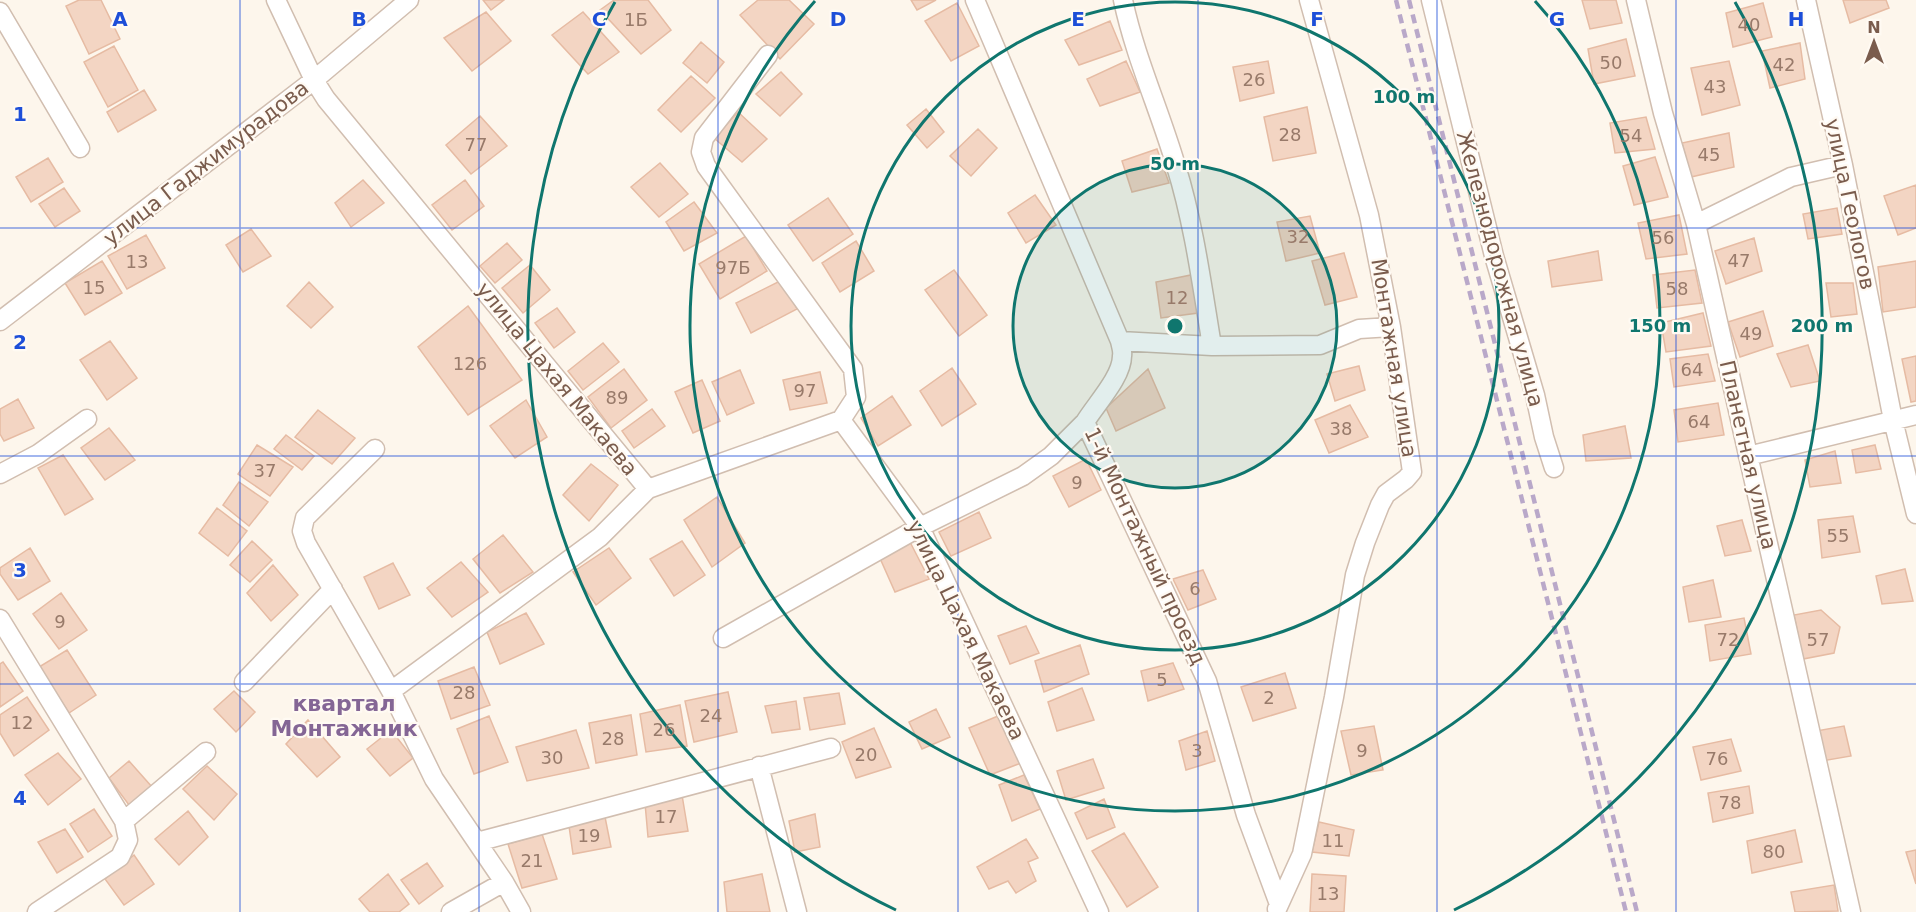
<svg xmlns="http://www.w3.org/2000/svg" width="1916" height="912" font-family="'DejaVu Sans',sans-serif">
<rect width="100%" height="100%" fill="#fdf6ec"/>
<path fill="#f3d5c3" stroke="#e6bba3" stroke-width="1.5" d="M 79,0 L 101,0 L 120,39 L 89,54 L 66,6 Z
M 483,0 L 504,0 L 491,10 Z
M 614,0 L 648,0 L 671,30 L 641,54 L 600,10 Z
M 758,0 L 789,0 L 814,24 L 780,59 L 740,15 Z
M 911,0 L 936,0 L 917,10 Z
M 1582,0 L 1616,0 L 1622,23 L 1590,29 Z
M 1843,0 L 1886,0 L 1889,8 L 1850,23 Z
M 957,3 L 979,46 L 951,61 L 925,21 Z
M 1763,3 L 1772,37 L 1733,47 L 1726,13 Z
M 486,12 L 511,41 L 472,71 L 444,38 Z
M 583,12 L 619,52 L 588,74 L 552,35 Z
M 1110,21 L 1122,50 L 1079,65 L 1065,40 Z
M 1626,39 L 1635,76 L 1594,84 L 1588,49 Z
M 701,42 L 724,62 L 707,83 L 683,63 Z
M 1800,43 L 1805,79 L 1770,88 L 1762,51 Z
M 114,46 L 138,90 L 108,107 L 84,62 Z
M 1126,61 L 1140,92 L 1100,106 L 1087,79 Z
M 1268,61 L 1274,93 L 1240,101 L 1233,67 Z
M 1729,61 L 1740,105 L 1702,115 L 1691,68 Z
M 781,72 L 802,94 L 780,116 L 756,94 Z
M 691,76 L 715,98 L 681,132 L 658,110 Z
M 144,90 L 156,110 L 118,132 L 107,112 Z
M 1307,107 L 1316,153 L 1273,161 L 1264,117 Z
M 926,109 L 944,132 L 927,148 L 907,125 Z
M 738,112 L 767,139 L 742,162 L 714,138 Z
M 480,116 L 507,146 L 471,174 L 446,145 Z
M 1646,117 L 1655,149 L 1615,153 L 1610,123 Z
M 978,129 L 997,148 L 971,176 L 950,156 Z
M 1729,133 L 1734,167 L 1691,177 L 1682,143 Z
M 1157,149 L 1169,183 L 1132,192 L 1122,161 Z
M 1655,157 L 1668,197 L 1634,205 L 1623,166 Z
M 48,158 L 63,182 L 31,202 L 16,177 Z
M 660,163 L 688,194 L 659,217 L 631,187 Z
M 363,180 L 384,203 L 351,227 L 335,203 Z
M 465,180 L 484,206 L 452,230 L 432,205 Z
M 1916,185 L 1916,228 L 1898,235 L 1884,196 Z
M 64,188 L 80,211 L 55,227 L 39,204 Z
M 1035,195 L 1056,225 L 1026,243 L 1008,213 Z
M 828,198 L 853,234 L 813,261 L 788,225 Z
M 694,202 L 717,233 L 684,251 L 666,222 Z
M 1837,208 L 1842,234 L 1808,239 L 1803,214 Z
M 1679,215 L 1687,254 L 1646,259 L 1638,223 Z
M 1310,216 L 1320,253 L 1286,261 L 1277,222 Z
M 251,229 L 271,256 L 243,272 L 226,245 Z
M 146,235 L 165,268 L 127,289 L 108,256 Z
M 746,236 L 767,271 L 720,299 L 699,264 Z
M 1754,238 L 1762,271 L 1726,284 L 1715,251 Z
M 856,241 L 874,271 L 840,292 L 822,263 Z
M 507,243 L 522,260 L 495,283 L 480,266 Z
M 1598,251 L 1602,280 L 1552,287 L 1548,261 Z
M 1344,253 L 1357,297 L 1325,305 L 1312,261 Z
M 102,261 L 122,293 L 85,315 L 65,283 Z
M 1916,261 L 1916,307 L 1883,312 L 1878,267 Z
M 530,265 L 550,290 L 523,313 L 502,288 Z
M 954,270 L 987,315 L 959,336 L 925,290 Z
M 1695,270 L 1702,303 L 1657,308 L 1653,275 Z
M 1191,275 L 1198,313 L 1161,318 L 1156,282 Z
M 782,280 L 797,309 L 751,333 L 736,303 Z
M 309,282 L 333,307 L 311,328 L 287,306 Z
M 1826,283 L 1853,283 L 1857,314 L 1831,317 Z
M 468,306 L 522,380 L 468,415 L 418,347 Z
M 557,308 L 575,332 L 554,348 L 535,323 Z
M 1763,311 L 1773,346 L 1740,357 L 1728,322 Z
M 1703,313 L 1711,346 L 1666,352 L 1661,323 Z
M 110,341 L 137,378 L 107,400 L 80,360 Z
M 603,343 L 619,362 L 583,390 L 568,371 Z
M 1808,345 L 1820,381 L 1791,387 L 1777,354 Z
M 1708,354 L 1715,381 L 1674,387 L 1670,359 Z
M 1916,356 L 1916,401 L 1911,402 L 1902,359 Z
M 1359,366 L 1365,390 L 1335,401 L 1327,374 Z
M 952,368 L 976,404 L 942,426 L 920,391 Z
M 624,369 L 647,400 L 611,428 L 588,397 Z
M 1148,369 L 1165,408 L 1116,431 L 1106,408 Z
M 740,370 L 754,403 L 727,415 L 712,382 Z
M 820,372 L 827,403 L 790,410 L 783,380 Z
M 702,380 L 720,421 L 693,433 L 675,392 Z
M 892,396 L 911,425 L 878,446 L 861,418 Z
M 18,399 L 34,428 L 4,441 L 0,434 L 0,409 Z
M 526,400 L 547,437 L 515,458 L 490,426 Z
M 1718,403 L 1724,435 L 1678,442 L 1674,410 Z
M 1350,405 L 1368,437 L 1329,453 L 1315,420 Z
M 652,409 L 665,426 L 634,448 L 622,431 Z
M 318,410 L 355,438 L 332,464 L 295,437 Z
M 1625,426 L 1631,458 L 1586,461 L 1583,435 Z
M 109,428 L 135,460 L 105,480 L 81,448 Z
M 286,435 L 314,456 L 302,470 L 274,449 Z
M 257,445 L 293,467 L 270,496 L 238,474 Z
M 1875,445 L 1881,469 L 1856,473 L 1852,450 Z
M 1835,451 L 1841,483 L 1810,487 L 1805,460 Z
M 63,455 L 93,499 L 65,515 L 38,468 Z
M 1086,459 L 1101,490 L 1069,507 L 1053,476 Z
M 591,464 L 618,485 L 589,521 L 563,495 Z
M 239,482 L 268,502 L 249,526 L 223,505 Z
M 717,497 L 745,543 L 712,567 L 684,520 Z
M 217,508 L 247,531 L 228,556 L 199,533 Z
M 979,512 L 991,538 L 951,556 L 939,532 Z
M 1853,516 L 1860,552 L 1822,558 L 1818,520 Z
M 1742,520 L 1751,551 L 1725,556 L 1717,526 Z
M 503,535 L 533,572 L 500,593 L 473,559 Z
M 909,540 L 929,579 L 895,592 L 879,556 Z
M 252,541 L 272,560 L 250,582 L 230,565 Z
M 682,541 L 705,575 L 674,596 L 650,559 Z
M 30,548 L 50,581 L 18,600 L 0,574 L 0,568 Z
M 609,548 L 631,578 L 596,605 L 573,572 Z
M 461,562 L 488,592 L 452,617 L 427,588 Z
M 393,563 L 410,595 L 379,609 L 364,577 Z
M 273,565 L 298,595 L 271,621 L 247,593 Z
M 1905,569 L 1913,601 L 1882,604 L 1876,576 Z
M 1203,570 L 1216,599 L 1188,610 L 1173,579 Z
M 1713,580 L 1721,617 L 1689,622 L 1683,587 Z
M 61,593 L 87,630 L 59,649 L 33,614 Z
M 1821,610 L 1840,627 L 1834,653 L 1803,659 L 1794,615 Z
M 526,613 L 544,644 L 500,664 L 487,632 Z
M 1744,618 L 1751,654 L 1710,661 L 1705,625 Z
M 1026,626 L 1039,653 L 1010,664 L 998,636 Z
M 1080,645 L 1089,674 L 1044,692 L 1035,661 Z
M 67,650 L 96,695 L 69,713 L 39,667 Z
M 3,662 L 23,691 L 0,707 L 0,664 Z
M 1173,663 L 1184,689 L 1148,701 L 1141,671 Z
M 474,667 L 490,705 L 451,719 L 438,681 Z
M 1285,673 L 1296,708 L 1253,721 L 1241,687 Z
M 1082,688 L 1094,720 L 1057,731 L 1048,702 Z
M 234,691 L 255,712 L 236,732 L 214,709 Z
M 728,692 L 737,732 L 694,742 L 685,701 Z
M 839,693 L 845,724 L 810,730 L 804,698 Z
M 27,697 L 49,730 L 14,756 L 0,733 L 0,715 Z
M 796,701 L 800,729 L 772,733 L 765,706 Z
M 680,705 L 687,746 L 646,752 L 640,714 Z
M 936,709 L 950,737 L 922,749 L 909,722 Z
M 631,715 L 637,755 L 596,763 L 589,723 Z
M 489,716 L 508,762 L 474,774 L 457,729 Z
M 998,716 L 1021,763 L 990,775 L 969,728 Z
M 308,720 L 340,757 L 317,777 L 286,744 Z
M 1374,726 L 1383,770 L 1351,775 L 1341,731 Z
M 1844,726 L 1851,756 L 1822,761 L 1816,731 Z
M 874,728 L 891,767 L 856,778 L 842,742 Z
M 391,730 L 413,758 L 390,776 L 367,749 Z
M 576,730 L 589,768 L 527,781 L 516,747 Z
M 1207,731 L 1215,761 L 1186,770 L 1179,741 Z
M 1731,739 L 1741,771 L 1701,780 L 1693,747 Z
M 58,753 L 81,779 L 48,805 L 25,775 Z
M 1093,759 L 1104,788 L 1066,800 L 1057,771 Z
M 129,761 L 152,787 L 129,805 L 109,778 Z
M 207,766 L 237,794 L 214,820 L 183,789 Z
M 1024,775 L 1040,809 L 1012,821 L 999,785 Z
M 1749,786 L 1753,813 L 1713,822 L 1708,793 Z
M 682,795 L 688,831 L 648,837 L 645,803 Z
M 1104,799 L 1115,827 L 1087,839 L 1075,813 Z
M 94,809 L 112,836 L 88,852 L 70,824 Z
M 188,811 L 208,837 L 179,865 L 155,839 Z
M 815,814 L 820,847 L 795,852 L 789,821 Z
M 605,817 L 611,847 L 573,854 L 569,826 Z
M 1319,822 L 1354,830 L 1349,856 L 1312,852 Z
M 65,829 L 83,857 L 57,873 L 38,842 Z
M 1795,830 L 1802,862 L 1752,873 L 1747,841 Z
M 1124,833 L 1158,887 L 1127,907 L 1092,851 Z
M 542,834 L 557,879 L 522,888 L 508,844 Z
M 1026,839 L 1038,858 L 1028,862 L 1036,881 L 1016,893 L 1008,881 L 989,889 L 977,867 Z
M 1916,850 L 1916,884 L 1906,852 Z
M 134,855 L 154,884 L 124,905 L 105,879 Z
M 427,863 L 443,886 L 419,904 L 401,880 Z
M 388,874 L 409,904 L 399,912 L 370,912 L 359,899 Z
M 762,874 L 770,912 L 727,912 L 724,882 Z
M 1312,874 L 1346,876 L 1344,912 L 1310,912 Z
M 1834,885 L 1838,911 L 1795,912 L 1791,892 Z"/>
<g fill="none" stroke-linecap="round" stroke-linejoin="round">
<defs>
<path id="street" d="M 276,0 L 314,80 L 326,99 L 648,489 L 841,420 L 920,527 L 1099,912
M 975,0 L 1120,341 C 1121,346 1123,351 1122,356 C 1122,377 1096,404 1085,422 L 1207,681 L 1246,815 L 1279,904
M 1123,0 C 1135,57 1160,111 1176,166 C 1194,224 1202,286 1212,346
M 1431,0 L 1494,256 L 1535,395 L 1544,437 L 1554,468
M 1636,0 L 1663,113 L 1696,224 L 1851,912
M 1806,0 L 1843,165 L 1893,420 L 1916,514
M 0,12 L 80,148
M 768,55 L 704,138 L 701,152 L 706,166 L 853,369 L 856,397 L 841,420
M 1696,224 L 1791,177 L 1843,165
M 0,321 L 314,80 L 409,0
M 1120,341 L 1212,346 L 1320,345 L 1359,329 L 1391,327
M 375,449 L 305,518 L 302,531 L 306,543 L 391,691 L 434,779 L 504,882 L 521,912
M 1748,456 L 1916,415
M 0,474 L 38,454 L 87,419
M 0,619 L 124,821 L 128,840 L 120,857 L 37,912
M 723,638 L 920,527 L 1023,476 L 1051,456 L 1085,422
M 244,682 L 333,589
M 391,691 L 600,537 L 648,489
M 759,766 L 797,912
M 124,821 L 206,752
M 477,842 L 831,748
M 1277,909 L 1302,854 L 1334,697 L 1355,575 L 1365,543 L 1380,505 L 1386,494 L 1406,479 L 1412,472 L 1391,327 L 1369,215 L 1309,0
M 451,912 L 504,882"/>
</defs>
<use href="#street" stroke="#d1beb0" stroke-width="21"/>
<use href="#street" stroke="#fff" stroke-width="18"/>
<path stroke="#b9a8c9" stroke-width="4.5" stroke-dasharray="9 6" stroke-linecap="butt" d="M 1396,0 L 1626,912
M 1409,0 L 1637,912"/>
</g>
<path fill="none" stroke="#1d4ed8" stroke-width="1.5" stroke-opacity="0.55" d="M 240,0 L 240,912M 479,0 L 479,912M 718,0 L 718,912M 958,0 L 958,912M 1198,0 L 1198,912M 1437,0 L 1437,912M 1676,0 L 1676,912M 0,228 L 1916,228M 0,456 L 1916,456M 0,684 L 1916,684"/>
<circle cx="1175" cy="326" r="162" fill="#0f766e" fill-opacity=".12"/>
<g fill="none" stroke="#0f766e" stroke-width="3">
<circle cx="1175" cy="326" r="162"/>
<circle cx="1175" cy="326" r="324"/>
<path d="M1535 1A485 485 0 1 1 815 1"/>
<path d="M896 910A647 647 0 0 1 615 2M1735 2A647 647 0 0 1 1454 910"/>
</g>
<g text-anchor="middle" stroke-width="4.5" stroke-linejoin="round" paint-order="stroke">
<g font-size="18" fill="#987a6a">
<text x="636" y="26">1Б</text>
<text x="1749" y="31">40</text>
<text x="1611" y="69">50</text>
<text x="1784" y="71">42</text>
<text x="1254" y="86">26</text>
<text x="1715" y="93">43</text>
<text x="1290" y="141">28</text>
<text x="1631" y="142">54</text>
<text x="476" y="151">77</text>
<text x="1709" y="161">45</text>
<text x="1298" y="243">32</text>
<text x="1663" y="244">56</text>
<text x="1739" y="267">47</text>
<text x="137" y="268">13</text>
<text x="733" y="274">97Б</text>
<text x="94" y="294">15</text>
<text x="1677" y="295">58</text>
<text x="1177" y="304">12</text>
<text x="1751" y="340">49</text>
<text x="470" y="370">126</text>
<text x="1692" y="376">64</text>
<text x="805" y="397">97</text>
<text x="617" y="404">89</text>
<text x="1699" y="428">64</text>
<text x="1341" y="435">38</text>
<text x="265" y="477">37</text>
<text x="1077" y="489">9</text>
<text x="1838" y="542">55</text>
<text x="1195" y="595">6</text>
<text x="60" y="628">9</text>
<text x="1728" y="646">72</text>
<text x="1818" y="646">57</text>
<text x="1162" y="686">5</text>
<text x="464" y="699">28</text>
<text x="1269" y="704">2</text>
<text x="711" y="722">24</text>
<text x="22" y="729">12</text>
<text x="664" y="736">26</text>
<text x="613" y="745">28</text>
<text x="1197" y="757">3</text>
<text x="1362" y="757">9</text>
<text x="866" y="761">20</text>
<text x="552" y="764">30</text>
<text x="1717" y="765">76</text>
<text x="1730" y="809">78</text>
<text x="666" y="823">17</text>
<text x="589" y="842">19</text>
<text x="1333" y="847">11</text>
<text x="1774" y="858">80</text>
<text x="532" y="867">21</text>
<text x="1328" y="900">13</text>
</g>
<g font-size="21" fill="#7a5c4d" stroke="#fffaf3">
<text transform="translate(206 163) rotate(-38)" y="7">улица Гаджимурадова</text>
<text transform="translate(1850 204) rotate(78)" y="7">улица Геологов</text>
<text transform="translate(1500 269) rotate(75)" y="7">Железнодорожная улица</text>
<text transform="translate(1394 358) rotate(81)" y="7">Монтажная улица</text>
<text transform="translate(557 379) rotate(51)" y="7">улица Цахая Макаева</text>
<text transform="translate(1748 455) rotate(77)" y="7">Планетная улица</text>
<text transform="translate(1145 546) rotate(65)" y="7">1-й Монтажный проезд</text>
<text transform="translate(966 630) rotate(64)" y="7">улица Цахая Макаева</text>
</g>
<g font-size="22" font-weight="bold" fill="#846695" stroke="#fffaf3">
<text x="344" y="711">квартал<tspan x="344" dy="25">Монтажник</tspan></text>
</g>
</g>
<g font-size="20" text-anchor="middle" font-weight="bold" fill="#1d4ed8" stroke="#fffaf3" stroke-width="4.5" stroke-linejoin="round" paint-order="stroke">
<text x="120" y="26">A</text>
<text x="359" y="26">B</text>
<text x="599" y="26">C</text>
<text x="838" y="26">D</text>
<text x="1078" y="26">E</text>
<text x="1317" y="26">F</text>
<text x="1557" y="26">G</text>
<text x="1796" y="26">H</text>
<text x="20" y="121">1</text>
<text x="20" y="349">2</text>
<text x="20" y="577">3</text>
<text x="20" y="805">4</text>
</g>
<circle cx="1175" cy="326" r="9" fill="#0f766e" stroke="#fffaf3" stroke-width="3"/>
<g font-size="18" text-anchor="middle" font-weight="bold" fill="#0f766e" stroke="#fffaf3" stroke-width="4.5" stroke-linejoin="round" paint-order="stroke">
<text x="1404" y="103">100 m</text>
<text x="1175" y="170">50 m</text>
<text x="1660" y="332">150 m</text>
<text x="1822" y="332">200 m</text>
</g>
<g transform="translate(1874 42)" stroke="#fffaf3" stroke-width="4.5" paint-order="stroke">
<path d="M0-4.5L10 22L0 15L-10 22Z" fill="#7a5c4d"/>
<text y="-9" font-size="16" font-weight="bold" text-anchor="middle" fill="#7a5c4d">N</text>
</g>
</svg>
